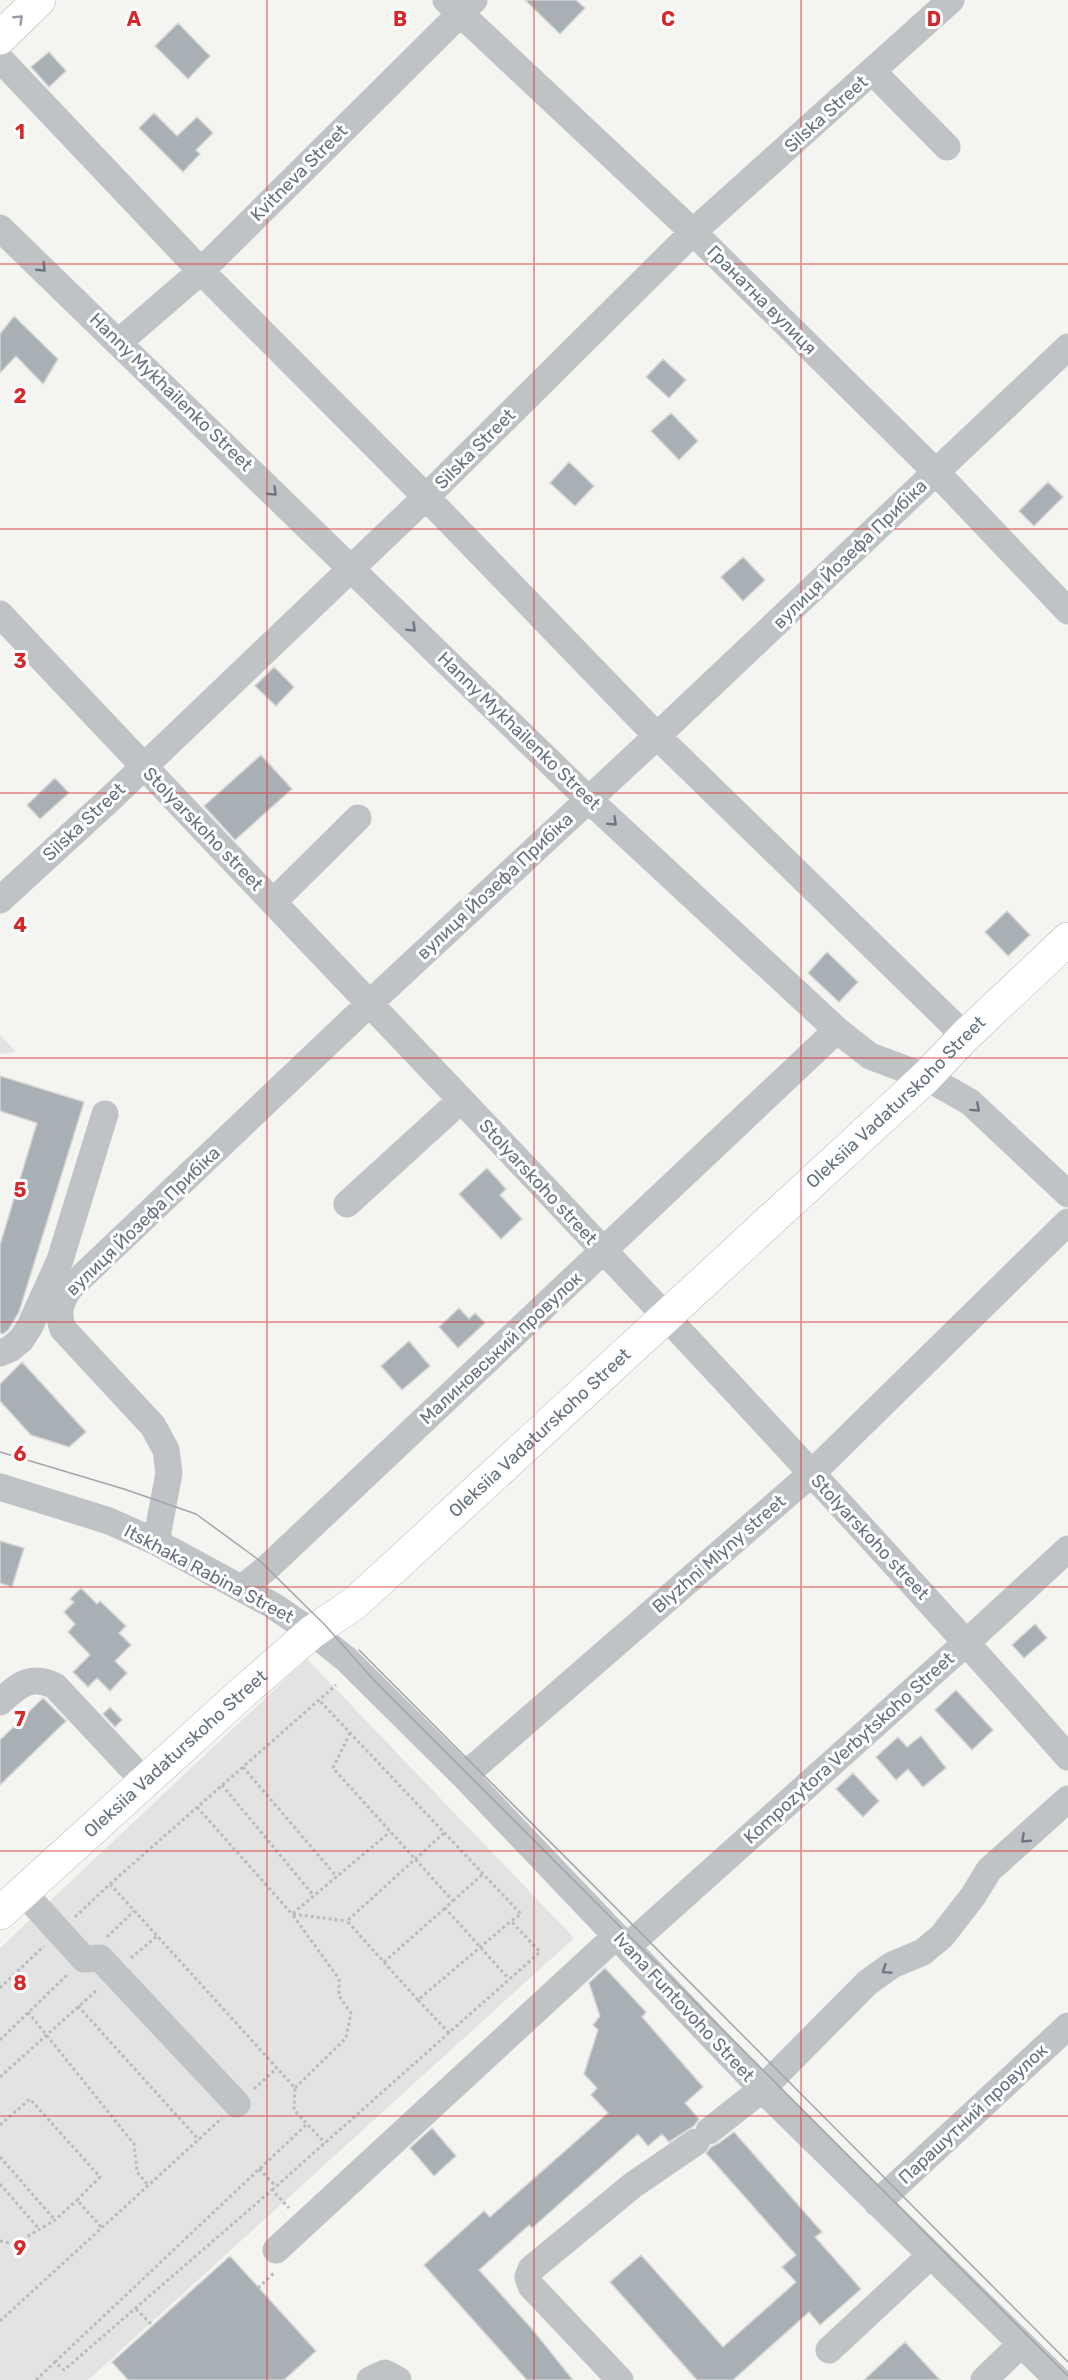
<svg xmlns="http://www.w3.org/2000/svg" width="1068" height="2380" font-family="Rubik,sans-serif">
<rect width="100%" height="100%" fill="#f4f4f1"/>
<path fill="#e2e3e2" d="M 0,1035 L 16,1052 L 0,1054 Z
M 307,1659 L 574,1938 L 88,2380 L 0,2380 L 0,1948 Z"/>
<path fill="#a9b0b5" stroke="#d5d6d3" stroke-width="1.5" d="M 525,0 L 576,0 L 585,8 L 560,34 Z
M 178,23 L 210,56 L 188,79 L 155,46 Z
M 49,52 L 66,71 L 49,87 L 31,67 Z
M 154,113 L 177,136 L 197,117 L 213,133 L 196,150 L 200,154 L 183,172 L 139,128 Z
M 14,316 L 58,359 L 43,384 L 16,356 L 0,373 L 0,334 Z
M 663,359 L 686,380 L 669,398 L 646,377 Z
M 671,413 L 698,441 L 679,460 L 651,431 Z
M 569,462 L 594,486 L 575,506 L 550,483 Z
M 1048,482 L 1063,497 L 1034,526 L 1019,511 Z
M 743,557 L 765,580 L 743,601 L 721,577 Z
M 274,667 L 294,687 L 276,706 L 255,686 Z
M 261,755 L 292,789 L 235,840 L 204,806 Z
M 55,778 L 69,793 L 40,819 L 27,805 Z
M 1007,911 L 1030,935 L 1008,956 L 985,932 Z
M 827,952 L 858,982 L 839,1002 L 808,973 Z
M 0,1076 L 84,1102 L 19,1312 L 9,1329 L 3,1334 L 0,1333 L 0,1245 L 37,1123 L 0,1111 Z
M 487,1168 L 506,1189 L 500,1195 L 522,1219 L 501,1239 L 459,1194 Z
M 459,1308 L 469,1319 L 475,1313 L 485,1323 L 458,1348 L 439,1327 Z
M 409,1341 L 430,1366 L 402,1390 L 381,1366 Z
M 22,1362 L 86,1432 L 69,1447 L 31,1435 L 0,1401 L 0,1384 Z
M 0,1541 L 24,1548 L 12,1587 L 0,1583 Z
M 81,1588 L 97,1604 L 100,1601 L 126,1626 L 119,1633 L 131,1645 L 115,1661 L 127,1673 L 110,1691 L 97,1678 L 88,1687 L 73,1672 L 90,1655 L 68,1632 L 75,1624 L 64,1612 L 74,1602 L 70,1599 Z
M 1035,1624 L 1047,1638 L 1024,1658 L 1012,1645 Z
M 956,1690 L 993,1730 L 972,1750 L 935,1710 Z
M 43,1698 L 66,1721 L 0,1785 L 0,1740 Z
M 110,1707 L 122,1720 L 115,1727 L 103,1714 Z
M 921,1736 L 946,1768 L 923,1787 L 908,1769 L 896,1780 L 876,1757 L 898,1737 L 907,1747 Z
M 853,1773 L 879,1801 L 863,1817 L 836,1789 Z
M 605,1968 L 646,2012 L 642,2017 L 703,2087 L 685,2103 L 699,2119 L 694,2126 L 669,2142 L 662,2134 L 648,2146 L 638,2134 L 532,2228 L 529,2225 L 479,2270 L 532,2329 L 573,2380 L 527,2380 L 424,2265 L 484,2211 L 490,2217 L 608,2113 L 591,2095 L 597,2088 L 584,2074 L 598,2030 L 593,2025 L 600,2016 L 589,1983 Z
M 432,2128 L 456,2156 L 434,2176 L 410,2148 Z
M 734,2132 L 822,2232 L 815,2237 L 861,2289 L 820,2325 L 809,2312 L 733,2380 L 697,2380 L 610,2282 L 641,2255 L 723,2347 L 796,2282 L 782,2267 L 796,2255 L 706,2153 L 711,2147 L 719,2143 Z
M 230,2256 L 316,2351 L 284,2380 L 128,2380 L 112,2362 Z
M 905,2342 L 940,2380 L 864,2380 Z"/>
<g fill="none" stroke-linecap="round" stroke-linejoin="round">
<defs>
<g id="major">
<path d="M 0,38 L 39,0"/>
<path id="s1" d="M 0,1913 L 241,1694 L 312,1632 L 355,1603 L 926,1077 L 965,1036 L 1068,939"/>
</g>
</defs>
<use href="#major" stroke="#b3b6ba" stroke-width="34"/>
<path stroke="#b9bbbd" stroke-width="3" stroke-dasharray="3 3" stroke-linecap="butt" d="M 350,1733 L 333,1768 L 453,1901 L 445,1908 L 509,1979
M 243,1767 L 337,1877
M 222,1785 L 314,1896
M 197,1807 L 292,1914 L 347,1921
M 110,1884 L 295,2088 L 294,2110 L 325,2143
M 453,1901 L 483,1874
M 75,1917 L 110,1884 L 336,1685
M 107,1937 L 134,1911
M 131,1958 L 157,1936
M 384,1962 L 445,1908
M 0,1988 L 44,1946
M 418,2000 L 347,1921 L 444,1833
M 78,2006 L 199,2140
M 28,2012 L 134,2144 L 137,2172 L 148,2185
M 449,2033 L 418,2000 L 511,1921
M 0,2040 L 68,1974
M 0,2077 L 98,1989
M 295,2088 L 346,2038 L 351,2013 L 339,1996 L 339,1979 L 292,1914 L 390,1832
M 254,2089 L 277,2068
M 0,2125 L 30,2099 L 100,2177 L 77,2200 L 102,2228
M 0,2157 L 55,2220
M 259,2169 L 276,2186
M 0,2184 L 39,2229
M 272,2190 L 540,1952 L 511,1921 L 521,1914 L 319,1700
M 0,2241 L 15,2244 L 55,2220 L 77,2200
M 258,2288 L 275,2272
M 136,2309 L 153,2326
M 0,2321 L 222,2118
M 55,2362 L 307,2124
M 36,2380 L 55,2362 L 64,2370 L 272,2190 L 289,2208"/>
<path stroke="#bfc3c6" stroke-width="27" d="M 446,0 L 693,232 L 936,472 L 1068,611
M 0,59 L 201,271 L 426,497 L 657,736 L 965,1036
M 873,72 L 947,147
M 0,228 L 588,799 L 837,1030 L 870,1056 L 926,1077 L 970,1102 L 1068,1194
M 119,342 L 201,271 L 474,0
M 0,614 C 357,994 723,1366 1068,1757
M 0,900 L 110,799 L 426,497 L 693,232 L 951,0
M 273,902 L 358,818
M 347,1204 L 461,1100
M 0,1353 L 10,1349 L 21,1340 L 30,1326 L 60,1260 L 105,1114
M 0,1487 L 109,1521 L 156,1542 L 272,1605 L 312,1632 L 346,1659 L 464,1776 L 762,2089 L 1058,2380
M 156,1542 L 169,1473 L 166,1450 L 153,1426 L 63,1329 C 57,1313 60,1303 69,1289 L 370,1003 L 657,736 L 1068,347
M 242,1588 L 267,1568 L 837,1030
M 0,1702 C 18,1685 31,1674 55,1686 L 144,1781
M 464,1776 L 812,1473 L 1068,1222
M 23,1892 L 84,1959 L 100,1958 L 237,2104
M 628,1946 L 967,1642 L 1068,1549
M 709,2131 L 762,2089 L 867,1983 L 892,1965 L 923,1952 L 942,1936 L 973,1896 L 989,1870 L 1068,1799
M 877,2203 L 1068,2026
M 276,2250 L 616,1936
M 829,2350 L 931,2255
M 370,2380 L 385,2373 L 398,2380
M 620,2380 L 531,2286 L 528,2277 L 531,2269 L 633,2185 L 696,2142
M 984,2380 L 1021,2344"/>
<use href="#major" stroke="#fff" stroke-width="33"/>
<path stroke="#a1a5ab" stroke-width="1.5" d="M 0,1452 L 124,1489 L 196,1514 L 259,1560 L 325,1625 L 371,1677 L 1068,2376
M 359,1650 L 1068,2362"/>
</g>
<defs><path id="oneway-chevron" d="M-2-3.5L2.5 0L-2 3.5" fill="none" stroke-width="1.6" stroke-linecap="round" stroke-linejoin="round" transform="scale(1.5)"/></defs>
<use stroke="#939ca6" href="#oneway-chevron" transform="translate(19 19) rotate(-44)"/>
<g stroke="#6a7684">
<use href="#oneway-chevron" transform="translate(42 268) rotate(44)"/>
<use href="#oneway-chevron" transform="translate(273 492) rotate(44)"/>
<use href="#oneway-chevron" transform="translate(412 628) rotate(44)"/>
<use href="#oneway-chevron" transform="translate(613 822) rotate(43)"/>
<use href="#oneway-chevron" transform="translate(976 1108) rotate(42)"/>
<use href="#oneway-chevron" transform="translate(1025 1839) rotate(137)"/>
<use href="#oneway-chevron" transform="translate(886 1970) rotate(146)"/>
</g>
<path fill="none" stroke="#d62828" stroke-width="1.5" stroke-opacity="0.55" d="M 267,0 L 267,2380M 534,0 L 534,2380M 801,0 L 801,2380M 0,264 L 1068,264M 0,529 L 1068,529M 0,793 L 1068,793M 0,1058 L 1068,1058M 0,1322 L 1068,1322M 0,1587 L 1068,1587M 0,1851 L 1068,1851M 0,2116 L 1068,2116"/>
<g text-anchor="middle" stroke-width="6" stroke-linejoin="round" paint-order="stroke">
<g font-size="18" fill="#657280" stroke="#fff">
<text transform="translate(826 114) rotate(-42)" y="6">Silska Street</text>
<text transform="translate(299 173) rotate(-45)" y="6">Kvitneva Street</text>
<text transform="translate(762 300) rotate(45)" y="6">Гранатна вулиця</text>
<text transform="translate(171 392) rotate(44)" y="6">Hanny Mykhailenko Street</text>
<text transform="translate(475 449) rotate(-45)" y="6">Silska Street</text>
<text transform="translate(850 554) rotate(-44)" y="6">вулиця Йозефа Прибіка</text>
<text transform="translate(519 731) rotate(44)" y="6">Hanny Mykhailenko Street</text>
<text transform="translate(84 822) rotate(-43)" y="6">Silska Street</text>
<text transform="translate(203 829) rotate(46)" y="6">Stolyarskoho street</text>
<text transform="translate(495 886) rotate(-43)" y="6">вулиця Йозефа Прибіка</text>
<text dy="6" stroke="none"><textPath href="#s1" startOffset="1209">Oleksiia Vadaturskoho Street</textPath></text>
<text transform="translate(538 1182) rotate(47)" y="6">Stolyarskoho street</text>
<text transform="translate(143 1221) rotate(-44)" y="6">вулиця Йозефа Прибіка</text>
<text transform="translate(501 1348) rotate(-43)" y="6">Малиновський провулок</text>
<text dy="6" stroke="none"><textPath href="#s1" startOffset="723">Oleksiia Vadaturskoho Street</textPath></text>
<text transform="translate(870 1537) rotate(47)" y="6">Stolyarskoho street</text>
<text transform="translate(719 1554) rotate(-41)" y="6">Blyzhni Mlyny street</text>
<text transform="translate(209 1574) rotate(28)" y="6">Itskhaka Rabina Street</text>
<text transform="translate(849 1748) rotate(-42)" y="6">Kompozytora Verbytskoho Street</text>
<text dy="6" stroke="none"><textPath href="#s1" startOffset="237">Oleksiia Vadaturskoho Street</textPath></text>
<text transform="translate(684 2007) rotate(47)" y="6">Ivana Funtovoho Street</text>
<text transform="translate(973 2114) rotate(-43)" y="6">Парашутний провулок</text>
</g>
</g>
<g font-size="20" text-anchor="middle" font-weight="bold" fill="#d62828" stroke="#fff" stroke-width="6" stroke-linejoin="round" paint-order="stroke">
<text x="134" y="26">A</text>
<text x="400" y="26">B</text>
<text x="668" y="26">C</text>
<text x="934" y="26">D</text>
<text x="20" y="139">1</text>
<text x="20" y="403">2</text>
<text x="20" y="668">3</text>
<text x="20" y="932">4</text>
<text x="20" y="1197">5</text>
<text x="20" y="1461">6</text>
<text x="20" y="1726">7</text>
<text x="20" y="1990">8</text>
<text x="20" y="2255">9</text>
</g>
</svg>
